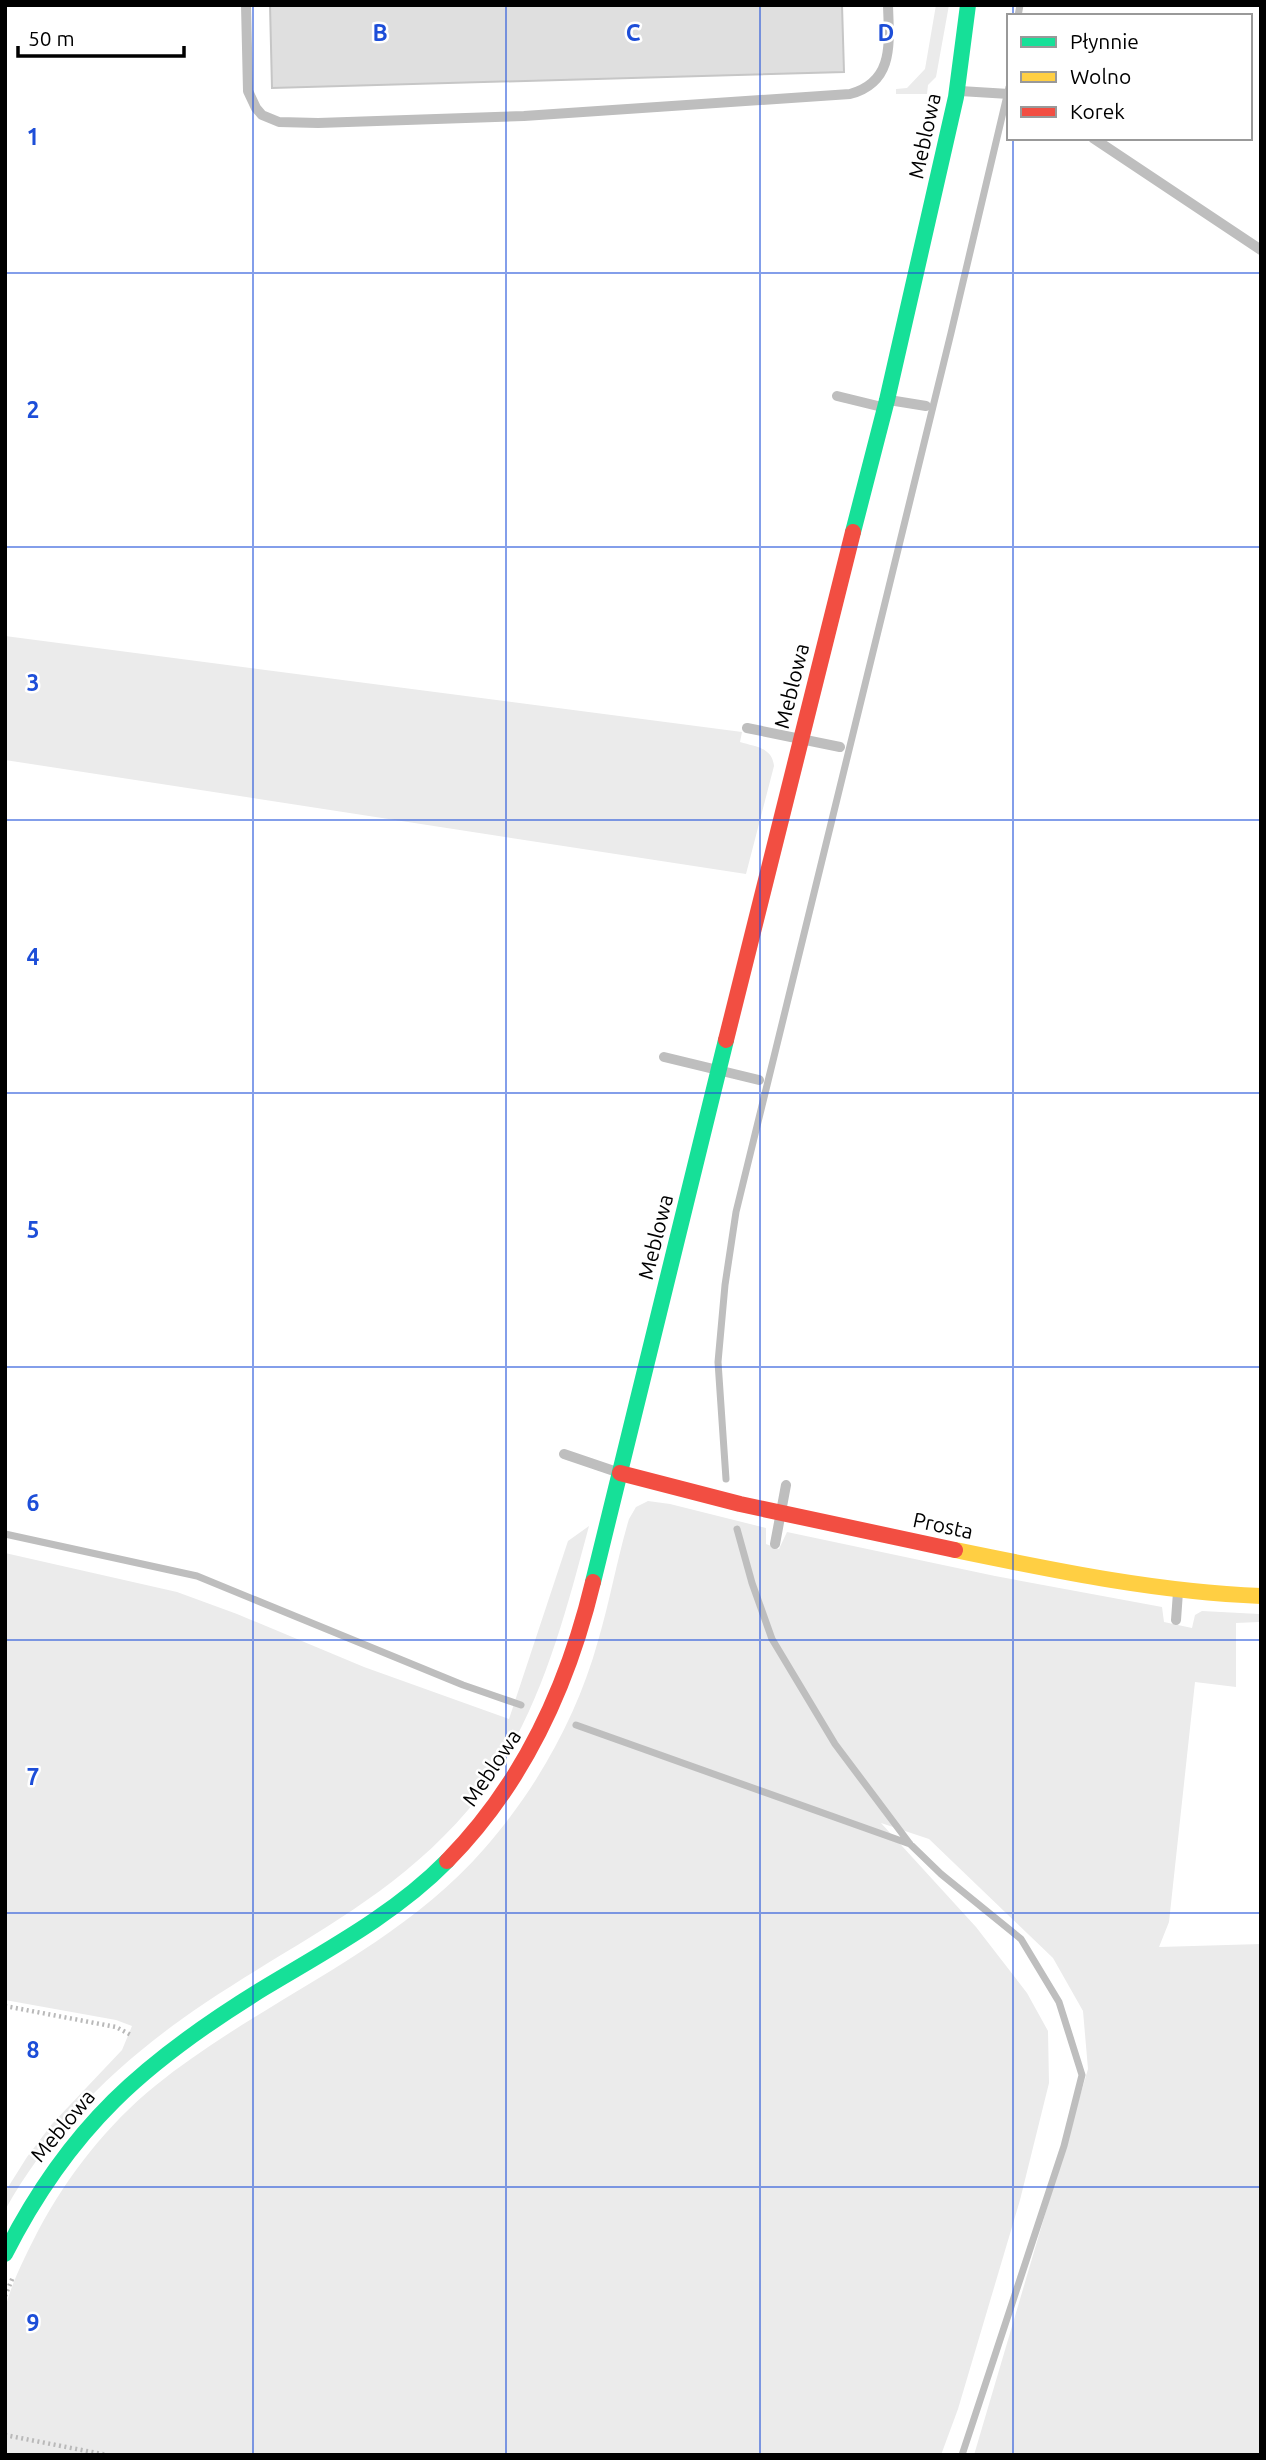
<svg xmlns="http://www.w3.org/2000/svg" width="1266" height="2460" font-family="Ubuntu,sans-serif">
<rect width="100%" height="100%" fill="#fff"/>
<path fill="#ebebeb" d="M 936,5 L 949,5 L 936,77 L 928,85 L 927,94 L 896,94 L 896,89 L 907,88 L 925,69 Z
M 5,636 L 742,732 L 740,742 C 756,747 772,747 774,766 L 746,874 L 5,760 Z
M 648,1501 L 670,1504 L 766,1528 L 766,1544 L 779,1549 L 787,1532 L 995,1576 L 1162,1607 L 1164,1622 L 1192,1628 L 1195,1615 L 1202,1611 L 1259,1614 L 1259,1622 L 1236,1623 L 1236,1687 L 1195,1682 L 1169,1922 L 1159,1947 L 1261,1944 L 1261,2455 L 974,2455 L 1088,2069 L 1083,2011 L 1053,1958 L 929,1839 L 881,1823 L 976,1927 L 1027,1993 L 1048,2031 L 1049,2083 L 1020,2200 L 958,2409 L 941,2455 L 5,2455 C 5,2421 5,2387 5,2353 C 5,2338 3,2320 6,2305 C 13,2279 27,2253 39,2229 C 68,2175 108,2124 155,2086 C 261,2000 393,1953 484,1849 C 536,1790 577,1717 598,1641 C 610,1601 617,1559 629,1519 L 636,1507 Z
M 589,1526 C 562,1627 536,1729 468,1810 C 392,1899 299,1940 205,2003 C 123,2058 54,2123 5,2210 L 5,2192 L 27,2157 L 52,2124 L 122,2050 L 132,2026 L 116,2020 L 5,2000 L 5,1553 L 177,1592 L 237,1614 L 364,1667 L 509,1719 L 568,1541 Z"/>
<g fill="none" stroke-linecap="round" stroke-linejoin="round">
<path stroke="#bebebe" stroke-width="7" d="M 1018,16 L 1020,5
M 726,1479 L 718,1362 L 725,1285 L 736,1212 L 951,333 L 1009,87
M 737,1529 L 752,1583 L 772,1639 L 835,1744 L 910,1844 L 941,1874 L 1021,1939 L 1059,2002 L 1082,2075 L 1064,2146 L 962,2455
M 5,1534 L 197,1576 L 463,1685 L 521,1705
M 576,1725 L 910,1844"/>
</g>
<path fill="#dfdfdf" stroke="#c6c6c6" stroke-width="2" d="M 270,5 L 842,5 L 844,72 L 272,88 Z"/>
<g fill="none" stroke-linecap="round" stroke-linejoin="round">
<path stroke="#b9b9b9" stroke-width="4.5" stroke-dasharray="2 3.5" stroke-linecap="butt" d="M 5,2006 L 116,2027 L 131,2035
M 5,2296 L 13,2277
M 5,2435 L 107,2455"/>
<path stroke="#bebebe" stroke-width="10" d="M 246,5 L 248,91 L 256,108 L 262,115 L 279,122 L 318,123 L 524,116 L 850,94 C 895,82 889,42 888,5
M 960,91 L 1009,94
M 1093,138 L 1261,250
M 837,396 L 882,407
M 889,400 L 926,406
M 747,728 L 840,747
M 664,1057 L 759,1080
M 564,1454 L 617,1472
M 775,1544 L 786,1485
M 1176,1620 L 1178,1592"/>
<path stroke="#16e098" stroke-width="16" d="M 853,532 L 887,400 L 956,97 L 968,5
M 593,1582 L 726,1040
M 5,2254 C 69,2127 145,2061 264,1988 C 327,1950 395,1914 447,1861"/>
<path stroke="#ffcf43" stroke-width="16" d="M 955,1550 C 1057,1571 1157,1592 1261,1596"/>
<path stroke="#f24e42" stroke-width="16" d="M 726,1040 L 853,532
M 620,1473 L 740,1504 L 955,1550
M 447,1861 C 523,1784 568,1686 593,1582"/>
</g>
<path fill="none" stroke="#1d4ed8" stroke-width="2" stroke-opacity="0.55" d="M 253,5 L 253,2455M 506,5 L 506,2455M 760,5 L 760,2455M 1013,5 L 1013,16M 1013,138 L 1013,2455M 5,273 L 1261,273M 5,547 L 1261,547M 5,820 L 1261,820M 5,1093 L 1261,1093M 5,1367 L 1261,1367M 5,1640 L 1261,1640M 5,1913 L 1261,1913M 5,2187 L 1261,2187"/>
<g text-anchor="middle" stroke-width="5" stroke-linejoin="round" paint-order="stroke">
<g font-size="21" fill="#000" stroke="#fff">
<text transform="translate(925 136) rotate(-78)" y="7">Meblowa</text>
<text transform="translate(792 686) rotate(-76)" y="7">Meblowa</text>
<text transform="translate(656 1237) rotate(-76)" y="7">Meblowa</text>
<text transform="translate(943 1526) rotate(12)" y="7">Prosta</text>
<text transform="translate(492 1768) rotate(-56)" y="7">Meblowa</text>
<text transform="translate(63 2126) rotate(-50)" y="7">Meblowa</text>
</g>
</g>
<g font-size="23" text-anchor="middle" font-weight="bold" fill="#1d4ed8" stroke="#fff" stroke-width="5" stroke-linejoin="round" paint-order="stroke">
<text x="380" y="41">B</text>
<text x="633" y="41">C</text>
<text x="886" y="41">D</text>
<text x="33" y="145">1</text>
<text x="33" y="418">2</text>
<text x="33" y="691">3</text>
<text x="33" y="965">4</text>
<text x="33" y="1238">5</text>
<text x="33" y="1511">6</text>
<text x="33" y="1785">7</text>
<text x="33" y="2058">8</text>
<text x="33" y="2331">9</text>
</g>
<rect width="1266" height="2460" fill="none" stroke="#000000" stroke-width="14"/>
<rect x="1007" y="14" width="245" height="126" fill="#ffffff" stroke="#999999" stroke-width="2"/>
<rect x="1021" y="37" width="35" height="10" fill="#16e098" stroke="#999999" stroke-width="2"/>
<text x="1070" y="49" font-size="21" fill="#000000">Płynnie</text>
<rect x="1021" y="72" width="35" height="10" fill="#ffcf43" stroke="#999999" stroke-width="2"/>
<text x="1070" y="84" font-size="21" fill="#000000">Wolno</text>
<rect x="1021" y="107" width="35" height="10" fill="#f24e42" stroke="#999999" stroke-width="2"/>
<text x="1070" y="119" font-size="21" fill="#000000">Korek</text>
<path d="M18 46v10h166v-10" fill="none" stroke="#000000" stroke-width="3.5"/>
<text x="28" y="46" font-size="21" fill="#000000" stroke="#ffffff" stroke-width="5" paint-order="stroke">50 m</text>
</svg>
